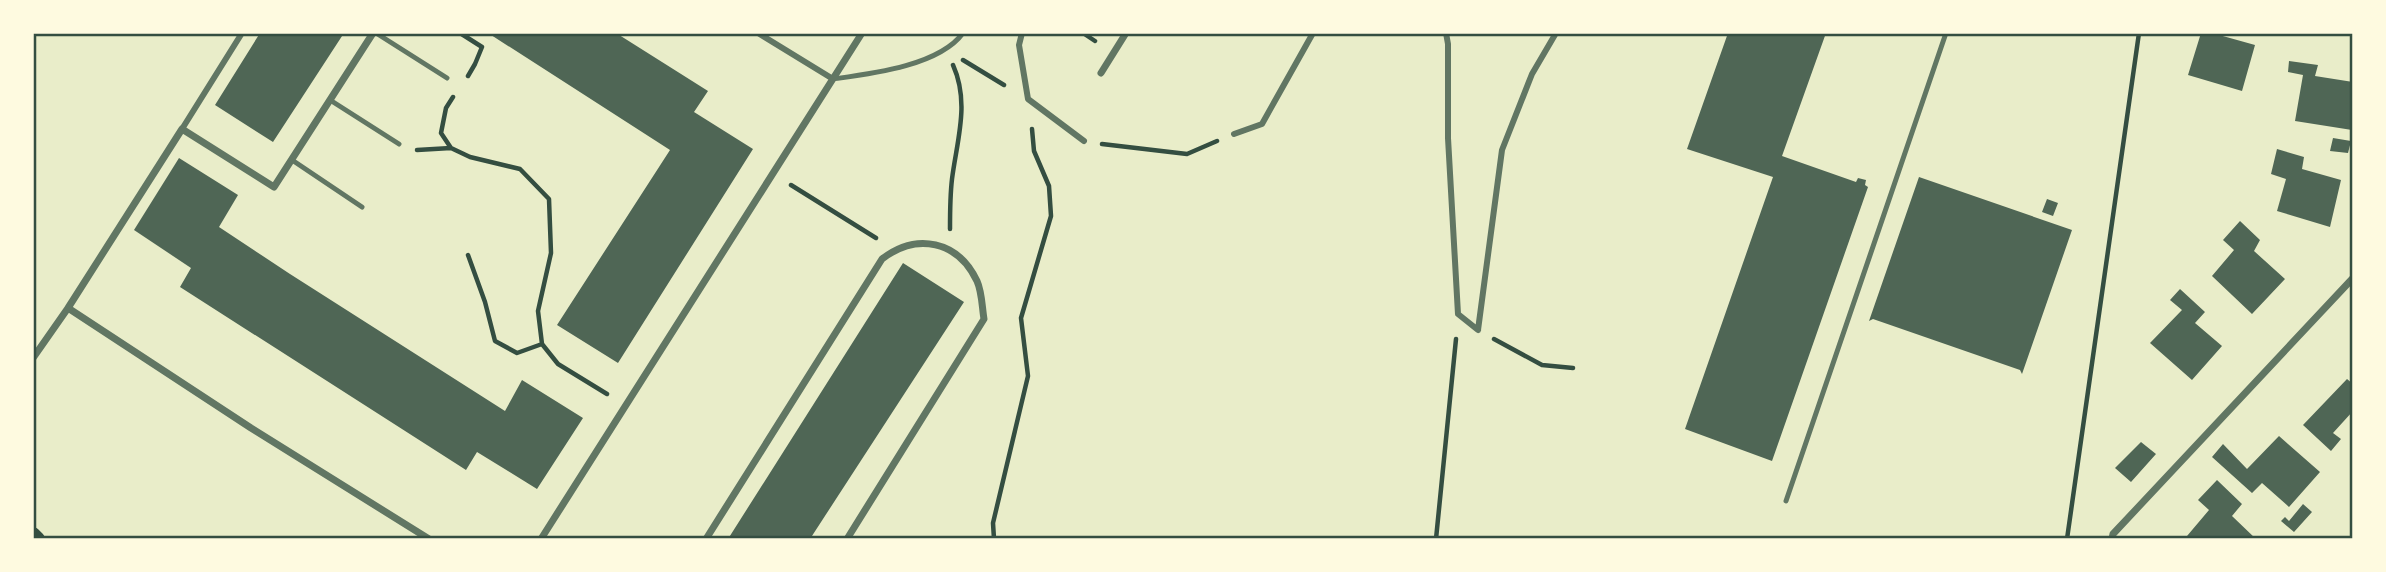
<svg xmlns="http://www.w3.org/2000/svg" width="2386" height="572" font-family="'IBM Plex Sans',sans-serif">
<rect width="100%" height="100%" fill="#e9edc9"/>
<path fill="#4f6655" d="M 260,33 L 344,33 L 273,142 L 215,105 Z
M 488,33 L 616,33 L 708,91 L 694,112 L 753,149 L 618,363 L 557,325 L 670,150 Z
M 1728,33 L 1826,33 L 1782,156 L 1856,182 L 1858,178 L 1866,180 L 1865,185 L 1868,187 L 1772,461 L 1685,429 L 1773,177 L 1687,149 Z
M 2201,33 L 2212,33 L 2255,45 L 2242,91 L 2188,75 Z
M 2289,61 L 2318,65 L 2315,76 L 2353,82 L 2352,130 L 2295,121 L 2303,75 L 2288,72 Z
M 2333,138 L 2351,141 L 2348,153 L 2330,151 Z
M 2277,149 L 2304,157 L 2302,169 L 2341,180 L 2330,227 L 2277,211 L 2286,179 L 2271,174 Z
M 179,158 L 238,195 L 219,227 L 290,274 L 505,411 L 522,380 L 583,418 L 537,489 L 477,452 L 466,470 L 180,287 L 191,268 L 134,230 Z
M 1919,177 L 2072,230 L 2022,374 L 2020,370 L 1873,319 L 1869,321 Z
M 2047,199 L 2058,203 L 2053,216 L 2042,212 Z
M 2240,221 L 2260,240 L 2254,251 L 2285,279 L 2252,314 L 2212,276 L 2234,250 L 2223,240 Z
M 903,263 L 964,302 L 810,539 L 728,539 Z
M 2180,289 L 2205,312 L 2195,323 L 2222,346 L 2192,380 L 2150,343 L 2182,310 L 2170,300 Z
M 2347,379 L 2353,384 L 2353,411 L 2333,433 L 2341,439 L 2331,451 L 2303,425 Z
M 2279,436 L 2320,472 L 2289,507 L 2262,483 L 2252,493 L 2212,457 L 2223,444 L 2247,469 Z
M 2141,442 L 2156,454 L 2131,482 L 2115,468 Z
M 2217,480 L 2242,504 L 2232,516 L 2256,539 L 2190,539 L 2187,536 L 2209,510 L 2198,500 Z
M 2303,504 L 2312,512 L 2294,532 L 2281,521 L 2285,517 L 2289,521 Z"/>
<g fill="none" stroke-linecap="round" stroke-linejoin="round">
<path stroke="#344e41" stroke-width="4.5" d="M 460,33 L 482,47 L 475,64 L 468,76
M 1083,33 L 1095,41
M 963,60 L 1004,85
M 453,97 L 446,108 L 441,133 L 451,148 L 470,157 L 520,169 L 549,199 L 551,253 L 538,311 L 542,344 L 558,364 L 607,394
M 1102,144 L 1187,154 L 1217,141
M 417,150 L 451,148
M 791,185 L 876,238
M 950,229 C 950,213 950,196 952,179 C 957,140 970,103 953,65
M 468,255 L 485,302 L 495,341 L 517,353 L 542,344
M 1494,339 L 1542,365 L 1573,368
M 994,539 L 993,523 L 1028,376 L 1021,318 L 1051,216 L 1049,186 L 1034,151 L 1032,129
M 1436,539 L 1456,339
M 2067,539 L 2139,33"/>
<path stroke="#617663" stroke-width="5" d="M 376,33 L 447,78
M 833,79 C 870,74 939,66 963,33
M 330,100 L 399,144
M 292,160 L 362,207
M 1786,501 L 1946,33"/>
<path stroke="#617663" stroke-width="6" d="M 758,33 L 833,79
M 1022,33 L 1019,45 L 1028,99 L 1084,141
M 1446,33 L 1448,44 L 1448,138 L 1458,314 L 1478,330
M 182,129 L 242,33
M 1234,134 L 1262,124 L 1313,33
M 1478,330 L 1502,150 L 1532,74 L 1556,33"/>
<path stroke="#617663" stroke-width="7" d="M 373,33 L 274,187 L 182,129 L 68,308 L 251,428 L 429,539
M 1101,73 L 1126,33
M 33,358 L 68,308
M 541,539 L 862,33
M 706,539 L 882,259 C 917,232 958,241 977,281 C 982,292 982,307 984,319 L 847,539
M 2112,539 L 2113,534 L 2353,278"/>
<path stroke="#344e41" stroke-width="14" d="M 33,534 L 38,539"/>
</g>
<rect width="2386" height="572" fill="none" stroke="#fefae0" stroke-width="70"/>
<rect x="35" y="35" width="2316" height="502" fill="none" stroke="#344e41" stroke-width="2.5"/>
</svg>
